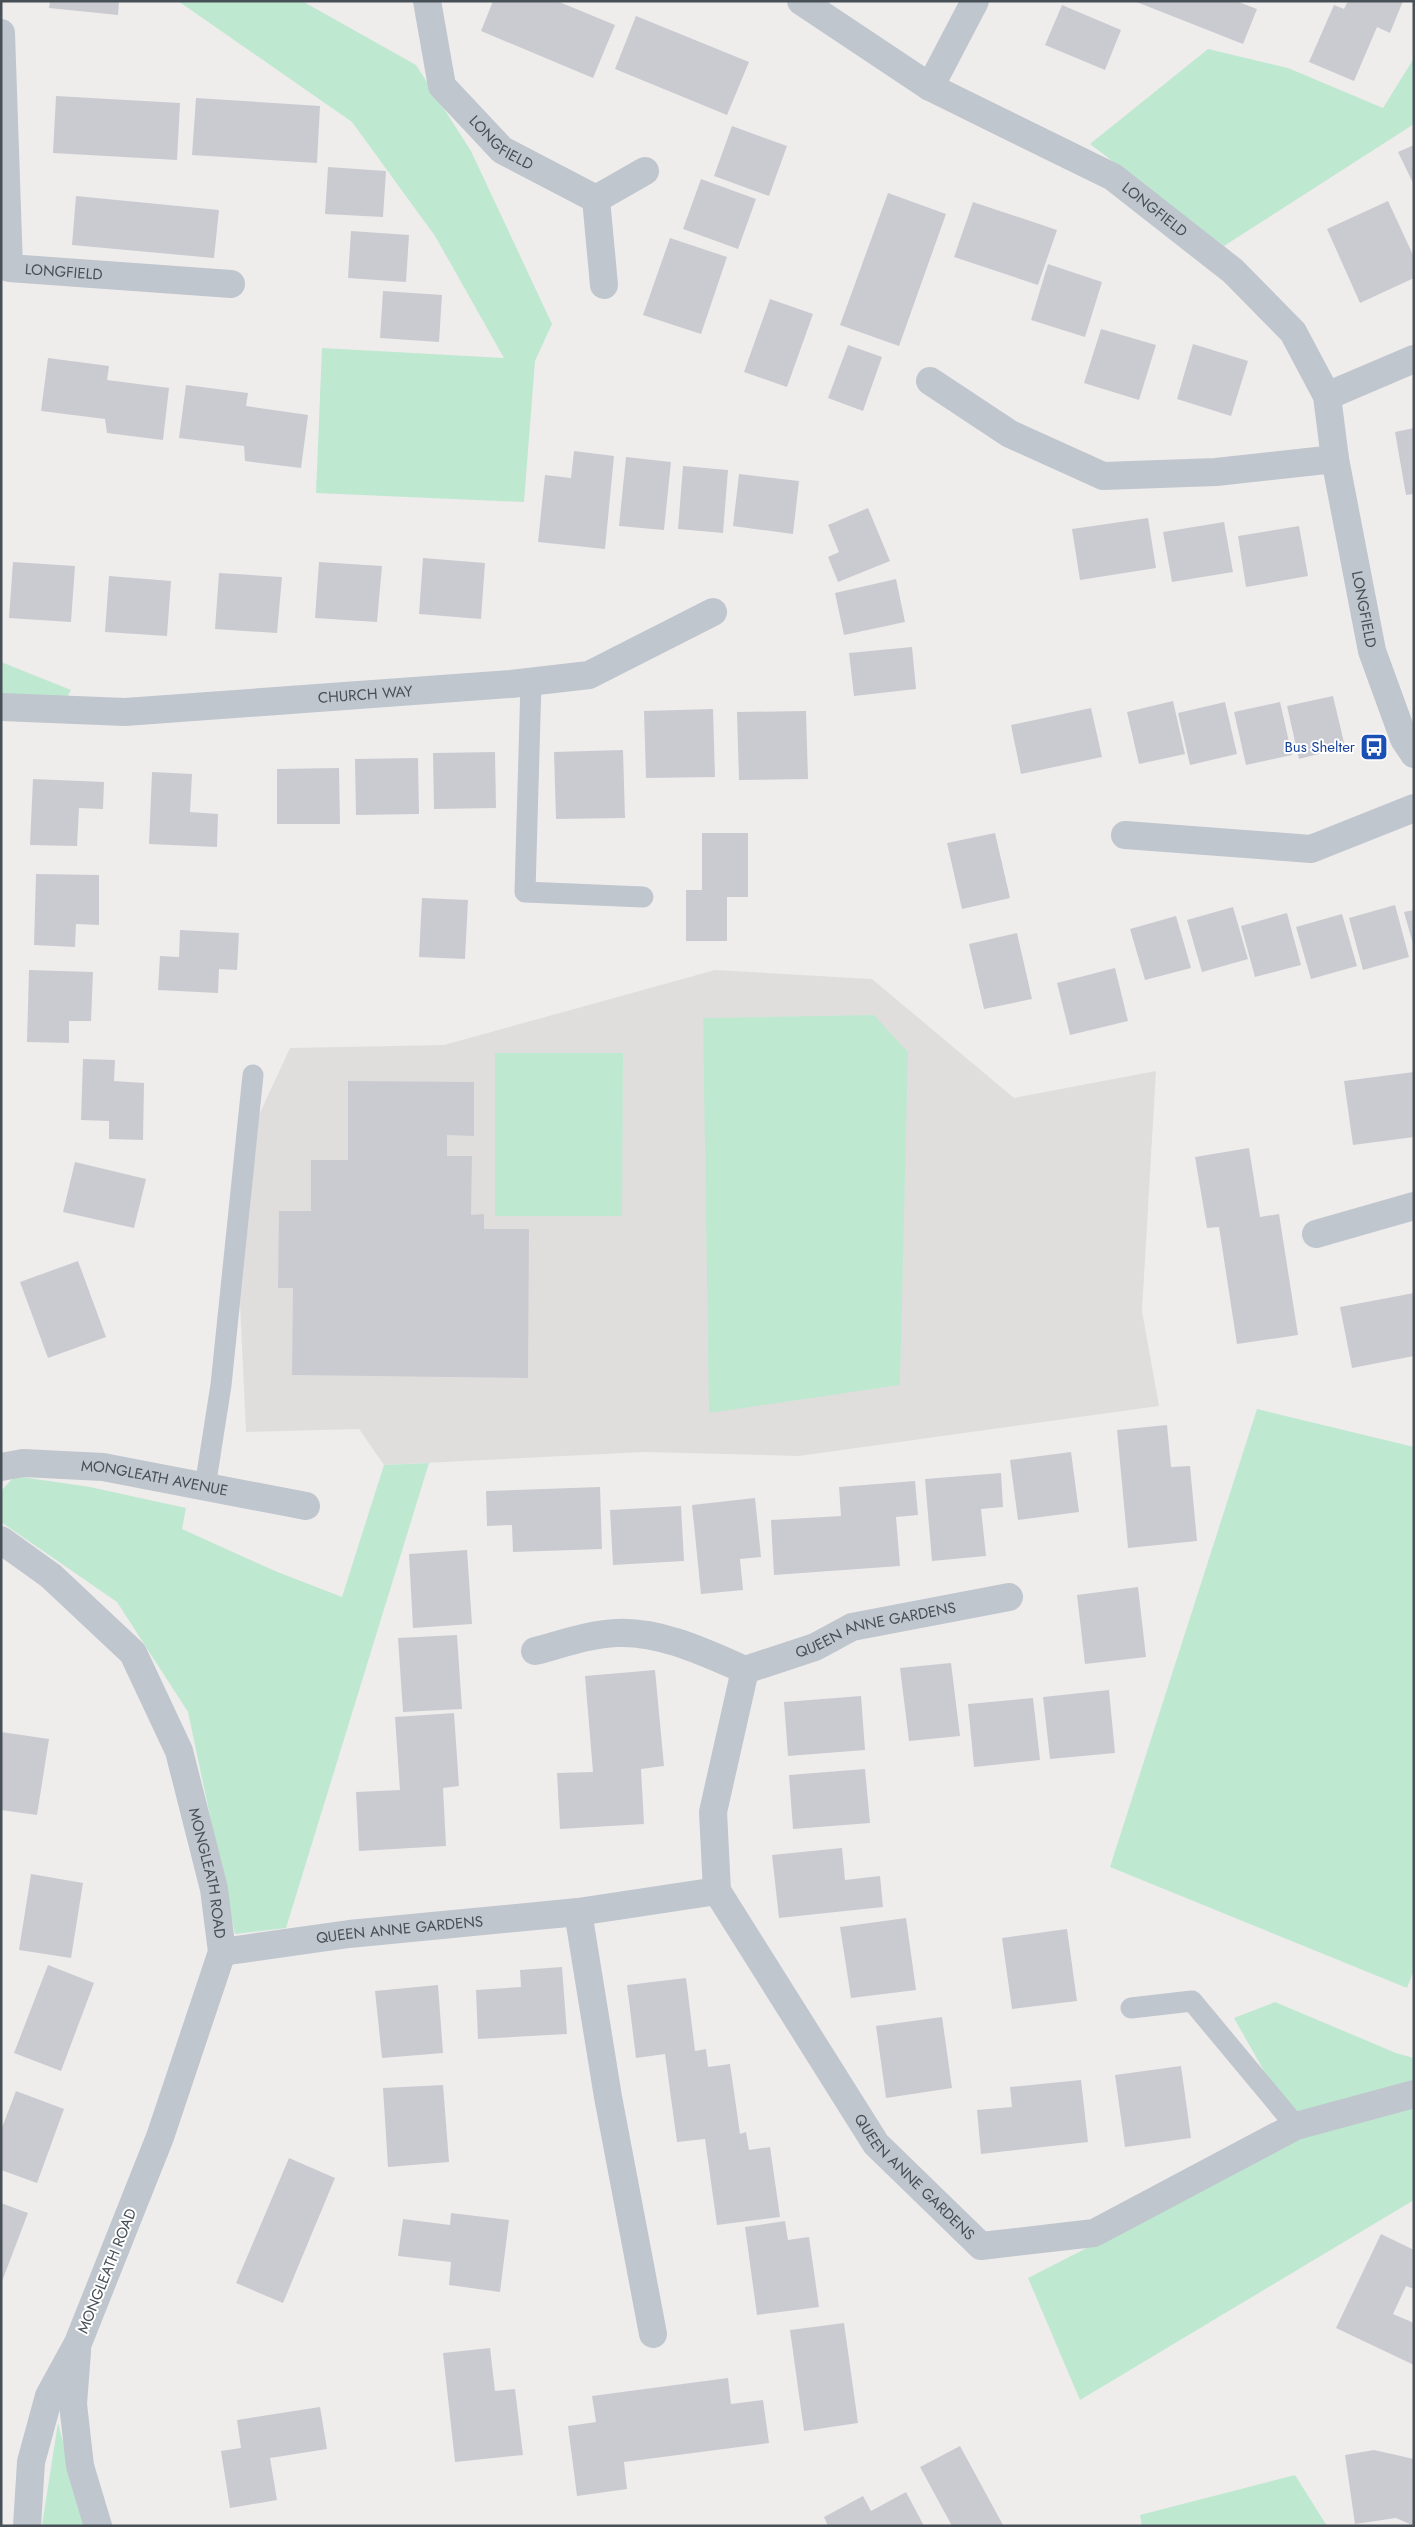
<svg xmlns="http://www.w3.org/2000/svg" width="1415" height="2527" font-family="Jost,sans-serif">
<rect width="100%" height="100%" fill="#efecec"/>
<path fill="#e0dedd" d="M 715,970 L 872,979 L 1014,1098 L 1156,1071 L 1142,1311 L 1159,1406 L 799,1456 L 645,1452 L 384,1465 L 359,1429 L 246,1432 L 240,1304 L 259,1115 L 290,1048 L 444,1045 Z"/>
<path fill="#bfe8d1" d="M 178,1 L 302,1 L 416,65 L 471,151 L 552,324 L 535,361 L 524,502 L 316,493 L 322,348 L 504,358 L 435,236 L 352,122 Z
M 1208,49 L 1288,68 L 1383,108 L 1414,58 L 1414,124 L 1224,246 L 1090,144 Z
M 1,662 L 71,690 L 66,699 L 1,693 Z
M 874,1015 L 908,1052 L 900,1385 L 709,1413 L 703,1018 Z
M 495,1053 L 623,1053 L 622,1216 L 495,1216 Z
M 1257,1409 L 1414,1447 L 1414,1970 L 1407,1988 L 1110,1867 Z
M 429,1463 L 286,1928 L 235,1934 L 188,1712 L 117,1602 L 1,1522 L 1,1491 L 15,1476 L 90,1487 L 186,1508 L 182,1529 L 275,1571 L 342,1597 L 384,1465 Z
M 1275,2002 L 1396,2053 L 1414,2058 L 1414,2200 L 1080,2400 L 1028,2278 L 1302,2138 L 1234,2018 Z
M 58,2423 L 85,2526 L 42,2525 Z
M 1295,2475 L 1327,2526 L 1142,2526 L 1140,2515 Z"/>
<path fill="#cacbd1" d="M 50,1 L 119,1 L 118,15 L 49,8 Z
M 493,1 L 557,1 L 615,25 L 593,78 L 481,31 Z
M 1134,1 L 1236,1 L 1257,9 L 1243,44 Z
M 1348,1 L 1403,1 L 1390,33 L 1377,27 L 1354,81 L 1309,62 L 1334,5 L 1344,9 Z
M 1062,5 L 1121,30 L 1105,70 L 1045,45 Z
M 636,16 L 749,62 L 727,115 L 615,69 Z
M 56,96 L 180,103 L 177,160 L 53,153 Z
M 196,98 L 320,106 L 317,163 L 192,155 Z
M 732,126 L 787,146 L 769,196 L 714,176 Z
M 1414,145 L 1414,185 L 1398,152 Z
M 328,167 L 386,171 L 383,217 L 325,214 Z
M 701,179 L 756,199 L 738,249 L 683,229 Z
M 888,193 L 946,214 L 899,346 L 840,325 Z
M 76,196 L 219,210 L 214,258 L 72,245 Z
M 1388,201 L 1414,257 L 1414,278 L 1360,303 L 1327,229 Z
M 973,202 L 1057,230 L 1038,285 L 954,257 Z
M 351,231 L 409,235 L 406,282 L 348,278 Z
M 670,238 L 727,257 L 701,334 L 643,315 Z
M 1048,264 L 1102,282 L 1085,337 L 1031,320 Z
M 383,291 L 442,295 L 439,342 L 380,338 Z
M 770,299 L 813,314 L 787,387 L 744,372 Z
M 1101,329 L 1156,345 L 1139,400 L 1084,383 Z
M 1193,344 L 1248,361 L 1231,416 L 1177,399 Z
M 848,345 L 882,357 L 863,411 L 828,398 Z
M 48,358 L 109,366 L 107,380 L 169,388 L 163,440 L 107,433 L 105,419 L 41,411 Z
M 186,385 L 248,393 L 246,406 L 308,415 L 301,468 L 245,461 L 244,446 L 179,438 Z
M 1414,428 L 1414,494 L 1406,495 L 1395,432 Z
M 574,451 L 614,456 L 605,549 L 538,542 L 545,475 L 571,478 Z
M 626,457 L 671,462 L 664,530 L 619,526 Z
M 683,466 L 728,470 L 723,533 L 678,529 Z
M 739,474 L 799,481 L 793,534 L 733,526 Z
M 868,508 L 890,561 L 838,582 L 828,557 L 839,552 L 828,525 Z
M 1148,518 L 1156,568 L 1080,580 L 1072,529 Z
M 1224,522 L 1233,572 L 1172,582 L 1163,532 Z
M 1299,526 L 1308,576 L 1246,587 L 1238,536 Z
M 423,558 L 485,563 L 481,619 L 419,614 Z
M 13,562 L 75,566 L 71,622 L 9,618 Z
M 319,562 L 382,566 L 377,622 L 315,618 Z
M 219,573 L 282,577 L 277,633 L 215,629 Z
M 109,576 L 171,581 L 167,636 L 105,632 Z
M 896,579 L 905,622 L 844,635 L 835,593 Z
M 912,647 L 916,689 L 854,696 L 849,653 Z
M 1333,696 L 1345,747 L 1299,759 L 1287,706 Z
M 1173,701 L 1185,754 L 1139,764 L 1127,712 Z
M 1225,702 L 1237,754 L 1190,765 L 1178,713 Z
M 1280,702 L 1292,755 L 1246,765 L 1234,712 Z
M 1091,708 L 1102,757 L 1021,774 L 1011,725 Z
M 713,709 L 715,777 L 646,778 L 644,711 Z
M 806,711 L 808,779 L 739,780 L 737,712 Z
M 623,750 L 625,818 L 556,819 L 554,752 Z
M 495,752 L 496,808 L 434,809 L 433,753 Z
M 418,758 L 419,814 L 356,815 L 355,759 Z
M 339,768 L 340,824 L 277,824 L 277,769 Z
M 152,772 L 192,774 L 190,812 L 218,814 L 217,847 L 149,844 Z
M 33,779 L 104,782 L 103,809 L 79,808 L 77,846 L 30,845 Z
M 702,833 L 748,833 L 748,897 L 727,897 L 727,941 L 686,941 L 686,890 L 702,890 Z
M 995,833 L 1010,898 L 962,909 L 947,843 Z
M 36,874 L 99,875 L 99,925 L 76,924 L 75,947 L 34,945 Z
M 422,898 L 468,900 L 465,959 L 419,957 Z
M 1395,905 L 1409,957 L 1363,970 L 1349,918 Z
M 1233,907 L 1248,959 L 1202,972 L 1187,920 Z
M 1414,910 L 1414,944 L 1413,944 L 1404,912 Z
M 1287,913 L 1301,965 L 1255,977 L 1241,926 Z
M 1342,914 L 1357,966 L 1311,979 L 1296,927 Z
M 1176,916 L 1191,968 L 1145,980 L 1130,929 Z
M 180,930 L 239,933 L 237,970 L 219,969 L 218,993 L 158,990 L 160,956 L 179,957 Z
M 1017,933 L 1032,999 L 984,1009 L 969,944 Z
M 1115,968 L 1128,1021 L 1070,1035 L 1057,983 Z
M 29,970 L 93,972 L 91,1021 L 69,1021 L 69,1043 L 27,1042 Z
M 83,1059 L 115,1060 L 114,1081 L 144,1083 L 143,1140 L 109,1139 L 109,1121 L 81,1120 Z
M 1414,1072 L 1414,1137 L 1353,1145 L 1344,1081 Z
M 348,1081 L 474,1082 L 474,1136 L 447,1135 L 447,1156 L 472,1156 L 471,1215 L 484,1214 L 484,1229 L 529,1229 L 528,1378 L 292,1375 L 293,1288 L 278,1288 L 279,1211 L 311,1211 L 311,1160 L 348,1160 Z
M 1249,1148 L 1260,1217 L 1279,1214 L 1298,1335 L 1237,1344 L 1219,1227 L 1207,1228 L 1195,1157 Z
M 75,1162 L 146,1179 L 134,1228 L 63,1212 Z
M 78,1261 L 106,1337 L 48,1358 L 20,1282 Z
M 1414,1293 L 1414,1356 L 1352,1368 L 1340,1307 Z
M 1167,1425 L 1171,1467 L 1190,1466 L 1197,1541 L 1128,1548 L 1117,1430 Z
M 1071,1452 L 1079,1512 L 1018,1520 L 1010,1460 Z
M 1001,1473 L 1003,1507 L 981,1509 L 986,1556 L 932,1561 L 925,1479 Z
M 915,1481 L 918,1515 L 896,1517 L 900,1566 L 774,1575 L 771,1520 L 841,1516 L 839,1487 Z
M 600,1487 L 602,1549 L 513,1552 L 512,1525 L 487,1526 L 486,1491 Z
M 755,1498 L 761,1557 L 740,1559 L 743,1590 L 701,1594 L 692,1505 Z
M 681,1506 L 684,1561 L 613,1565 L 610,1510 Z
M 467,1550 L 472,1624 L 413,1628 L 409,1554 Z
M 1138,1587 L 1146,1657 L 1085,1664 L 1077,1595 Z
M 457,1635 L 462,1709 L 403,1712 L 398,1638 Z
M 951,1663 L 960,1736 L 909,1741 L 900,1668 Z
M 655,1670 L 664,1766 L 641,1769 L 644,1824 L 560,1829 L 557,1773 L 593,1772 L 585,1676 Z
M 1109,1690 L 1115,1753 L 1050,1759 L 1043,1697 Z
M 861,1696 L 865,1750 L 788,1756 L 784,1702 Z
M 1033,1698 L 1040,1760 L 974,1767 L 968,1704 Z
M 454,1713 L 459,1786 L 443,1788 L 446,1846 L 359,1851 L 356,1792 L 400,1790 L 395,1717 Z
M 1,1732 L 49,1739 L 37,1815 L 1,1810 Z
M 865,1769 L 870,1823 L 793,1829 L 789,1775 Z
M 842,1848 L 845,1880 L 880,1876 L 883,1907 L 779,1918 L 772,1855 Z
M 31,1874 L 83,1883 L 71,1958 L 19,1950 Z
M 906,1918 L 916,1990 L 851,1998 L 840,1927 Z
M 1067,1929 L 1077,2001 L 1012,2009 L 1002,1938 Z
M 48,1965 L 94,1983 L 61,2071 L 14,2053 Z
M 562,1967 L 567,2034 L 478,2039 L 476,1990 L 521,1987 L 520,1970 Z
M 686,1978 L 695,2051 L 706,2049 L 708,2067 L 730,2064 L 740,2134 L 746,2132 L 749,2150 L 770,2147 L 780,2217 L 717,2225 L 705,2139 L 677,2142 L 665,2054 L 636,2058 L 627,1985 Z
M 438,1985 L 443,2053 L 382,2058 L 375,1991 Z
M 942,2017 L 952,2088 L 886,2098 L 876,2026 Z
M 1181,2066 L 1191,2138 L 1125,2147 L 1115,2075 Z
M 1081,2080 L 1088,2142 L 981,2154 L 977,2110 L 1012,2107 L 1010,2087 Z
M 443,2085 L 449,2162 L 388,2167 L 383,2088 Z
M 16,2091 L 64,2109 L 37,2183 L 1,2170 L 1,2130 Z
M 289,2158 L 335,2178 L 283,2303 L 236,2283 Z
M 1,2203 L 28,2213 L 1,2284 Z
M 451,2213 L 509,2220 L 500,2292 L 449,2285 L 451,2262 L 398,2256 L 403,2219 L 450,2225 Z
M 785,2221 L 788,2240 L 809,2237 L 819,2307 L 757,2315 L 745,2227 Z
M 1381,2234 L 1414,2250 L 1414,2289 L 1406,2286 L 1393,2314 L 1414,2323 L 1414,2365 L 1336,2328 Z
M 844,2323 L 858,2423 L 804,2431 L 790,2330 Z
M 490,2348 L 495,2391 L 515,2389 L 523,2455 L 455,2462 L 443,2353 Z
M 728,2378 L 731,2404 L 763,2400 L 769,2443 L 624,2462 L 627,2489 L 577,2496 L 568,2426 L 596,2422 L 592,2396 Z
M 320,2407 L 327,2449 L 270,2458 L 277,2500 L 230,2508 L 221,2451 L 241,2448 L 237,2420 Z
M 960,2446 L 1003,2525 L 1001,2526 L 952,2526 L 920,2467 Z
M 1374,2450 L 1414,2459 L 1414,2526 L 1396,2518 L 1355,2524 L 1345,2455 Z
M 906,2492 L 924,2526 L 828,2526 L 824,2517 L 863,2496 L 871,2511 Z"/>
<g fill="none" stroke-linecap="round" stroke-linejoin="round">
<path stroke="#bfc6cd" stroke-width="21" d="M 531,682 L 525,892 L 643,897
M 205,1487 L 221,1385 L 253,1075
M 1131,2008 L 1192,2001 L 1296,2126"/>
<g stroke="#bfc6cd" stroke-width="28">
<path id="s1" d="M 427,1 L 442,86 L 502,150 L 596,199 L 645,171"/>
<path id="s2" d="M 801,1 L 930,87 L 1113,177 L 1233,271 L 1293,332 L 1327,396 L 1335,459 L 1372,651 L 1404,739 L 1414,754"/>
<path id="s3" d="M 1,33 L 9,268 L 231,284"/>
<path d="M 930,87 L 975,1"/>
<path d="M 596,199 L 604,285"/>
<path d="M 930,381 L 1010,434 L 1103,476 L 1216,472 L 1335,459"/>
<path d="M 1327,396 L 1414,359"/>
<path id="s4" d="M 1,707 L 125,712 L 511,684 L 589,675 L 713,612"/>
<path d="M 1125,835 L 1311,849 L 1414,808"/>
<path d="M 1316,1234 L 1414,1206"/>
<path id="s5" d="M 1,1467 L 23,1463 L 103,1467 L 306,1506"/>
<path id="s6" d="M 1,1540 L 51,1576 L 133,1653 L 179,1751 L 214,1889 L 222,1952 L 160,2137 L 78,2343 L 49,2396 L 31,2462 L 27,2526"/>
<path id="s7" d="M 535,1651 C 562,1644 590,1634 617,1633 C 661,1631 706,1653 745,1670 L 815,1647 L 852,1627 L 1009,1597"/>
<path id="s8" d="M 717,1891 L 876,2144 L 981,2246 L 1094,2233 L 1296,2126 L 1414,2094"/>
<path d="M 578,1912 L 608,2097 L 653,2334"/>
<path id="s9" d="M 222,1952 L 349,1934 L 578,1912 L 717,1891 L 713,1812 L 745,1670"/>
<path d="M 77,2352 L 73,2404 L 80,2466 L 98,2526"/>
</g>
</g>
<defs>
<symbol id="bus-square" viewBox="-11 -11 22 22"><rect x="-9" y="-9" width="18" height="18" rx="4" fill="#1a4fb4" stroke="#fff"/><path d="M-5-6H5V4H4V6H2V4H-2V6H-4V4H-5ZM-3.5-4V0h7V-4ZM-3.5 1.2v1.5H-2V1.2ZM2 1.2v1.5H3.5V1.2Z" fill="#fff"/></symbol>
</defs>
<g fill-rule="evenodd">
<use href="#bus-square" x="1358" y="731" width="32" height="32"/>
</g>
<g text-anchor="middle" stroke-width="4" stroke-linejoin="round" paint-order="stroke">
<g font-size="15" fill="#474f57" stroke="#fff">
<text dy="5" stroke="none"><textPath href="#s1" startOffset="169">LONGFIELD</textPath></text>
<text dy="5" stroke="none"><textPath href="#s2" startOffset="412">LONGFIELD</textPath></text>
<text dy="5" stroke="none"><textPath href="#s3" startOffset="290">LONGFIELD</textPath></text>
<text dy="5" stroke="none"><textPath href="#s2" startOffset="886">LONGFIELD</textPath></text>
<text dy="5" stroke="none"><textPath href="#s4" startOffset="365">CHURCH WAY</textPath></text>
<text dy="5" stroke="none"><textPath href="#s5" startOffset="155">MONGLEATH AVENUE</textPath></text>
<text dy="5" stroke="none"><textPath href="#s7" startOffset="356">QUEEN ANNE GARDENS</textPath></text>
<text dy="5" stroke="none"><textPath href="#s6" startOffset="408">MONGLEATH ROAD</textPath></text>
<text dy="5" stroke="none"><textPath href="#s9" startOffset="179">QUEEN ANNE GARDENS</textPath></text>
<text dy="5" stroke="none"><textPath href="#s8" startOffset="349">QUEEN ANNE GARDENS</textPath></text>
<text transform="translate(107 2271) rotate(-68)" y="5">MONGLEATH ROAD</text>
</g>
<g font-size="15" fill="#164399" stroke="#fff" text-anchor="end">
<text x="1355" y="752">Bus Shelter</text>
</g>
</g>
<rect width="1415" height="2527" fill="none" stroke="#474f57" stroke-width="5"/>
</svg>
